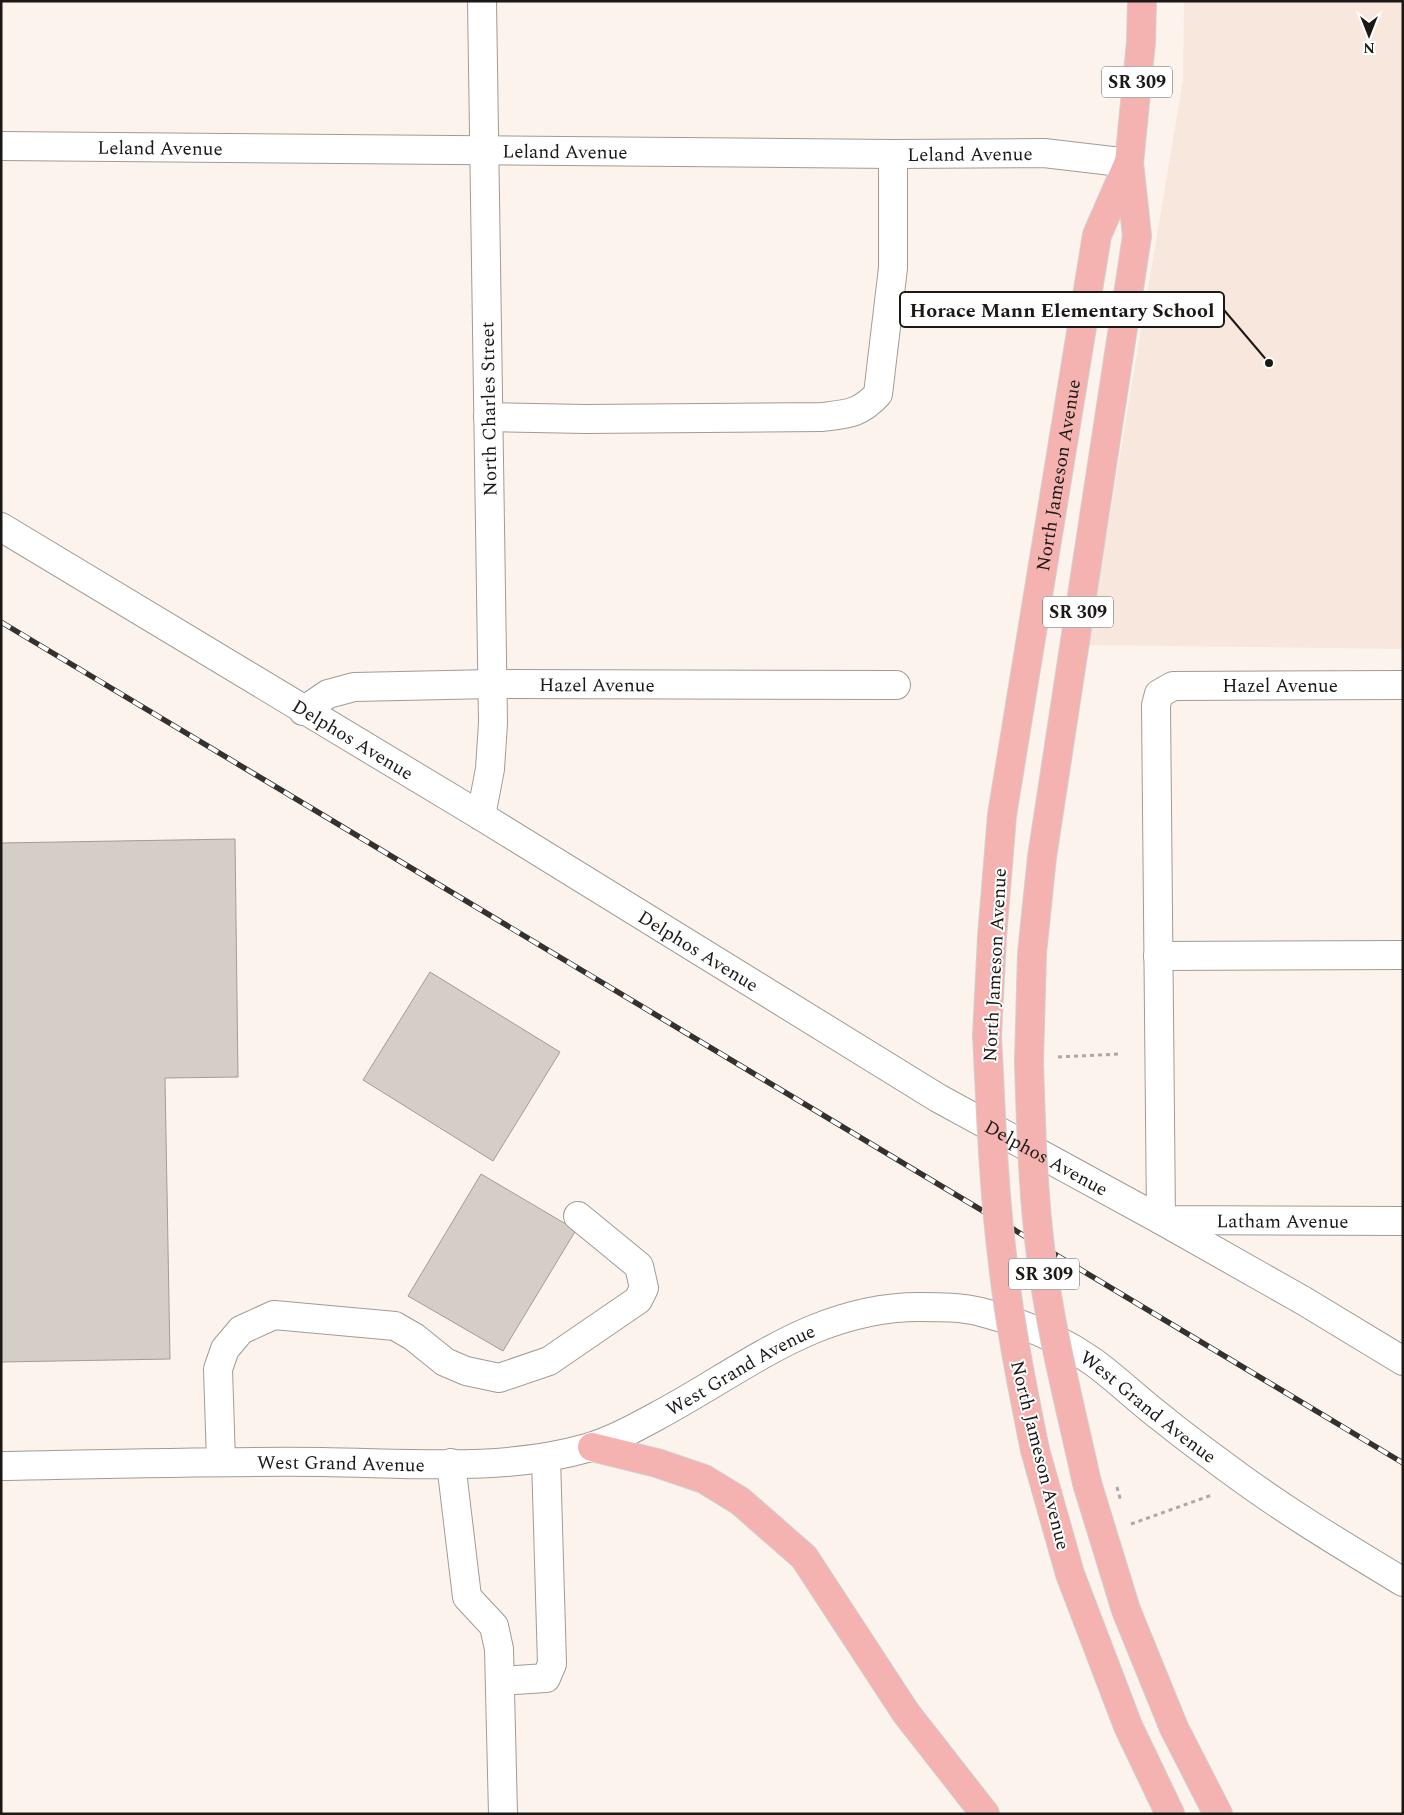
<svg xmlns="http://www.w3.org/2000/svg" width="1404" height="1815" font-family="Spectral,serif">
<rect width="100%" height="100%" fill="#fdf3ed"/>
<path fill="#f8e7dd" d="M 1184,1 L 1403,1 L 1403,649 L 1088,645 L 1183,80 Z"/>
<path fill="#d4cec6" stroke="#a19c94" d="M 235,839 L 238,1077 L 165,1078 L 170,1359 L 1,1362 L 1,843 Z
M 430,972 L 560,1052 L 493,1161 L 363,1080 Z
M 481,1174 L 576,1230 L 503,1351 L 408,1296 Z"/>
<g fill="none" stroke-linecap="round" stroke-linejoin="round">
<defs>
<g id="minor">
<path id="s1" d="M 1,146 L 893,154 L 1044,153 L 1129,163"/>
<path d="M 488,417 L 585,419 L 822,417 C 847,414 860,414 878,394 L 893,268 L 893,154"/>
<path id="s2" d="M 1,527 L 481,816 L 938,1098 L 1161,1220 L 1304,1301 L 1403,1361"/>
<path id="s3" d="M 1403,685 L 1173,686 L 1159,694 L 1156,705 L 1161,1220 L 1403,1221"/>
<path id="s4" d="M 303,711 L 328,694 L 354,687 L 492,684 L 896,685"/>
<path d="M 481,816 L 490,769 L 493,723 L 482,1"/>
<path d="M 1158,956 L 1403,955"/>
<path d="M 221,1462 L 218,1369 L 225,1349 L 241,1330 L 274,1315 L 395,1326 L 414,1337 L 445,1362 L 466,1371 L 499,1378 L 549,1361 L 638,1300 L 644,1288 L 639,1266 L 578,1216"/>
<path d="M 451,1463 L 467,1597 L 494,1626 L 499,1649 L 503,1814"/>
<path id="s5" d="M 1,1466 C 108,1464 215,1461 322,1462 C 409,1463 503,1472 587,1448 C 611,1441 635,1428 657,1416 C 745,1369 815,1307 920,1307 C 940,1307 962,1307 981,1312 C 1020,1322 1059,1338 1092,1361 C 1117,1379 1139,1401 1163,1419 C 1185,1437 1207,1453 1230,1470 C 1285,1511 1344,1546 1403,1582"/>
<path d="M 500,1681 L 546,1678 L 552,1664 L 546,1458"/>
</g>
<g id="major">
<path id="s6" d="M 987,1036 L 992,937 L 1002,815 L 1097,235 L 1128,164"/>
<path d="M 1029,1062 L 1032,953 L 1042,857 L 1137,236 L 1129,163 L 1141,42 L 1142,1"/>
<path d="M 592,1447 L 657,1463 L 704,1479 L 740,1501 L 804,1557 L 906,1713 L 985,1814"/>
<path d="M 1035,1450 L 1070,1574 L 1128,1726 L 1170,1814"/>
<path d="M 1087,1483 L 1126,1610 L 1174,1728 L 1218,1814"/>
</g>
</defs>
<use href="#minor" stroke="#a39a95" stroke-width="30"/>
<use href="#major" stroke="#d1d1d0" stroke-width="30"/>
<path stroke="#aea7a2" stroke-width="3" stroke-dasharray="4 4" stroke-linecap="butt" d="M 1058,1057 L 1120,1054
M 1131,1524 L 1212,1495"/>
<use href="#minor" stroke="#fff" stroke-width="28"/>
<use href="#major" stroke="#f4b2b0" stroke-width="28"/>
<defs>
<path id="rail" d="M 1,622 L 1403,1463"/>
</defs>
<use href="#rail" stroke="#35312e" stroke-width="5.5"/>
<use href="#rail" stroke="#fff" stroke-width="4" stroke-dasharray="11" stroke-linecap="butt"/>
<defs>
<path id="major-bridge" d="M 987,1036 C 991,1109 993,1182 1002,1255 C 1009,1321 1022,1386 1035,1450
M 1029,1062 C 1031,1129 1033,1197 1042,1263 C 1052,1337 1071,1410 1087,1483"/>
</defs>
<use href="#major-bridge" stroke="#d1d1d0" stroke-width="30" stroke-linecap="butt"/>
<path stroke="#aea7a2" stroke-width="3" stroke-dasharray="4 4" stroke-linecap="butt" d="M 1117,1487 L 1121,1502"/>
<use href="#major-bridge" stroke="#f4b2b0" stroke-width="28"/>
</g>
<g text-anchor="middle" stroke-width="4" stroke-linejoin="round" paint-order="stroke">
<g fill="#fff" stroke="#5f5d5c" stroke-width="1">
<rect x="1102" y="66.5" width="70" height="31" rx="4"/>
<rect x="1043" y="596.5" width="70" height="31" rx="4"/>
<rect x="1009" y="1258.5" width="70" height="31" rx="4"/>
</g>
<g font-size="18" font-weight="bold" fill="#1b1816">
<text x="1137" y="88">SR 309</text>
<text x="1078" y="618">SR 309</text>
<text x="1044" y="1280">SR 309</text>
</g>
<g font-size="19" fill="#1b1816" stroke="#fff">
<text dy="7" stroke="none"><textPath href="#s1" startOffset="159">Leland Avenue</textPath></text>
<text dy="7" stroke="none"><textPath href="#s1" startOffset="564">Leland Avenue</textPath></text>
<text dy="7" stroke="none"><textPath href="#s1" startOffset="969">Leland Avenue</textPath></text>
<text transform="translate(488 409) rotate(-91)" y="7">North Charles Street</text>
<text dy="7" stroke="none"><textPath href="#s6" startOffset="566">North Jameson Avenue</textPath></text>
<text dy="7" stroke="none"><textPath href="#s4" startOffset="300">Hazel Avenue</textPath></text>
<text x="1280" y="692">Hazel Avenue</text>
<text dy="7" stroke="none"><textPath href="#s2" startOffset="411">Delphos Avenue</textPath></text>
<text dy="7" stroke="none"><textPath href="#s2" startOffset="816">Delphos Avenue</textPath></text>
<text transform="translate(994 965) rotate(-87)" y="7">North Jameson Avenue</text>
<text dy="7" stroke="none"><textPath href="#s2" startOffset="1221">Delphos Avenue</textPath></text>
<text dy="7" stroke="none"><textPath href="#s3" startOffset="894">Latham Avenue</textPath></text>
<text dy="7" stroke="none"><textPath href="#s5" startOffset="760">West Grand Avenue</textPath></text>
<text dy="7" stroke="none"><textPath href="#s5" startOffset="1209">West Grand Avenue</textPath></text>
<text transform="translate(1041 1455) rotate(76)" y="7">North Jameson Avenue</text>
<text dy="7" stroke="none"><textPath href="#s5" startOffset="340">West Grand Avenue</textPath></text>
</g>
</g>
<path fill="none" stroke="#1b1816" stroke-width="2" d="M1269 363L1224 310"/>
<circle fill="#1b1816" stroke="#fff" stroke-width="2" cx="1269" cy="363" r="5"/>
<rect fill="#fff" stroke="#1b1816" stroke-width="2" x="900" y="292" width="324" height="35" rx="5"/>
<g font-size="20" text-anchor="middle" font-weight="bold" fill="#1b1816">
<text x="1062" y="317">Horace Mann Elementary School</text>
</g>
<rect width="1404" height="1815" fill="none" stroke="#1b1816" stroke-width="5"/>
<g transform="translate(1369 35) rotate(180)" stroke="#ffffff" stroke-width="4" paint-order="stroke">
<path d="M0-4L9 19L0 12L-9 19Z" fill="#1b1816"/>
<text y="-8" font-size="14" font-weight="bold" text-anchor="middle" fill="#1b1816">N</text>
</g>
</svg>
